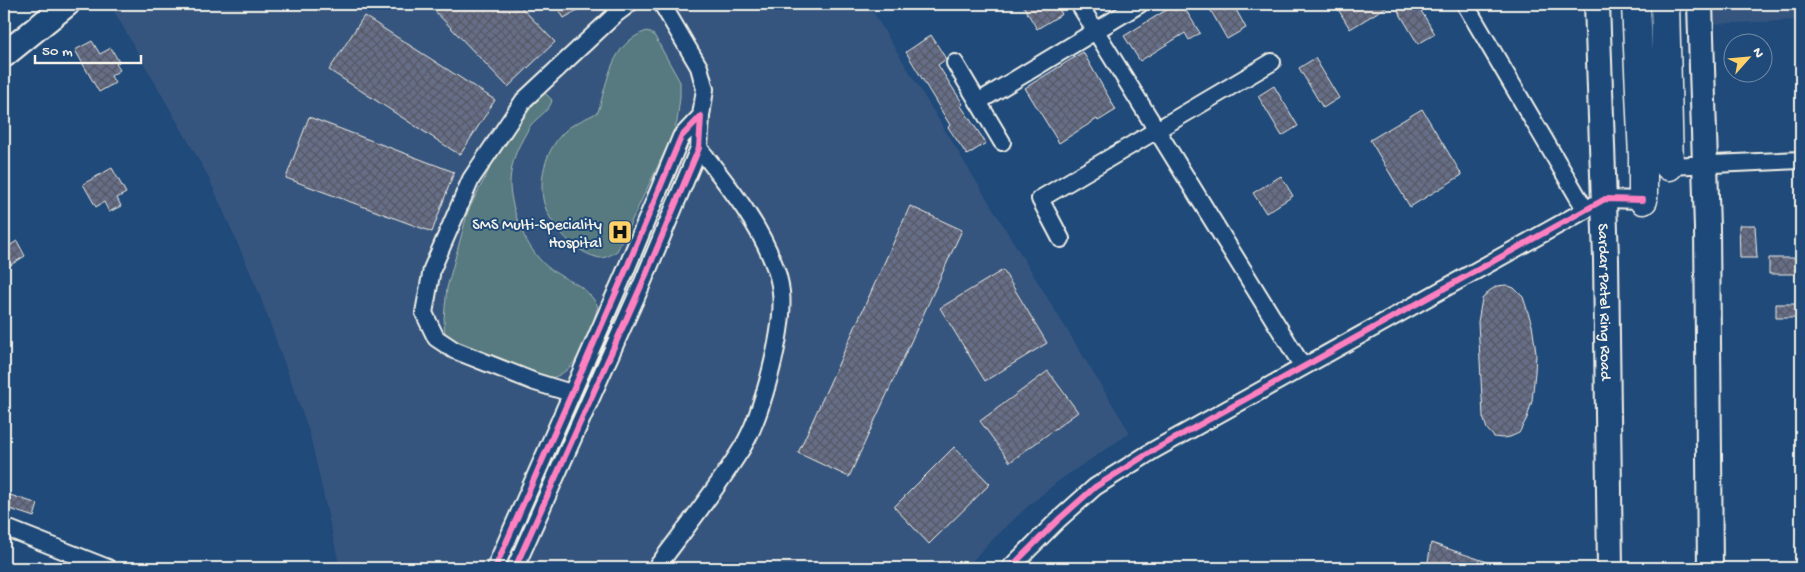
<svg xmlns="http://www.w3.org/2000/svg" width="1805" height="572" font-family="'Gochi Hand',sans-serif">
<defs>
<pattern id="building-cross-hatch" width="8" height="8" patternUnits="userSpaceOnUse" patternTransform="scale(1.25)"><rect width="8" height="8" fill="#666e88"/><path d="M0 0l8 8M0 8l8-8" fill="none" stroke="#565964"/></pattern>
</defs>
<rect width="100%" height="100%" fill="#1f4a7a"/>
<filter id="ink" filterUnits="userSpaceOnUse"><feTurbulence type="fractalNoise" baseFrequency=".02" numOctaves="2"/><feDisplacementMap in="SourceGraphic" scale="10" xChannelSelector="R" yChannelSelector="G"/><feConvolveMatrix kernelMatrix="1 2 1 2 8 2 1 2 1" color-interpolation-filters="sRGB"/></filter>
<g filter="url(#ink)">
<path fill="#34557e" d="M 110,4 L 868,4 L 1130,433 L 1061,479 L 1027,507 L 983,549 L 966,568 L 340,568 L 309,431 L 257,288 L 208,176 Z
M 1713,4 L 1801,4 L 1801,20 L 1714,24 Z"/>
<path fill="#577a7f" stroke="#a6b6b4" d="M 647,31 L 654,35 L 680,82 L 680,97 L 677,122 L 668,145 L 617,251 C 611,255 603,260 596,257 C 573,251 547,222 543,199 C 539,175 547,148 565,131 C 573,123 588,118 598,112 C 608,80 611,43 647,31 Z
M 545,93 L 552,100 C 550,111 537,117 530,126 C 526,133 521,142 517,150 C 512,163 508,181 511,195 C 515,221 529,253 550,269 C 571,284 583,282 598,306 C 589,336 575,387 533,378 C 524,375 514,369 505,365 C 485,356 465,347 445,338 L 444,318 L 447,288 L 468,211 L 497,154 L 541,94 Z"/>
<path fill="url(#building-cross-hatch)" stroke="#f4f1e8" d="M 428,4 L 518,4 L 555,42 L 508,87 Z
M 555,4 L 588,4 L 564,18 Z
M 1022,4 L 1056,4 L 1062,14 L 1037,29 Z
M 1176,4 L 1182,4 L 1200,33 L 1189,40 L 1185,33 L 1140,61 L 1124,36 Z
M 1207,4 L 1233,4 L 1246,28 L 1227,39 Z
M 1335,4 L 1391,4 L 1350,29 Z
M 1394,4 L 1417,4 L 1435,34 L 1418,44 Z
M 364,16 L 495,100 L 460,155 L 329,70 Z
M 931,35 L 946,59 L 938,65 L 963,104 L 961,106 L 986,143 L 967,155 L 948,127 L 950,125 L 906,52 Z
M 92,41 L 100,54 L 111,48 L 119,62 L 116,64 L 120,70 L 111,76 L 115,83 L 99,92 L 75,50 Z
M 1083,52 L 1116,110 L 1098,121 L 1097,119 L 1059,143 L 1025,88 Z
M 1315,58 L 1339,98 L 1323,108 L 1299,68 Z
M 1274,86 L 1298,126 L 1282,136 L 1258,96 Z
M 1422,109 L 1462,175 L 1410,207 L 1370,140 Z
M 309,117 L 454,172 L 432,232 L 286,178 Z
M 112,168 L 126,193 L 117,198 L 121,206 L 109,212 L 104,202 L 96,207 L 83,184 Z
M 1281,176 L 1293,196 L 1266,213 L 1253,193 Z
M 910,206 L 962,230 L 849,477 L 798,453 Z
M 1739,225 L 1755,225 L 1757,258 L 1740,258 Z
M 17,241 L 25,256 L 4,269 L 4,249 Z
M 1769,258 L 1801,258 L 1801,274 L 1769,274 Z
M 1003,270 L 1047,343 L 985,381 L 940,308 Z
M 1506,285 L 1514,288 L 1523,297 L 1532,325 L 1536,353 L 1535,372 L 1532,401 L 1527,418 L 1519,433 L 1510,437 L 1502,438 L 1494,437 L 1487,429 L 1483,417 L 1478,322 L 1482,299 L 1489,291 L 1497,286 Z
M 1776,304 L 1801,304 L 1801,318 L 1776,318 Z
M 1048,371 L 1078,412 L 1010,462 L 980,421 Z
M 954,447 L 990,484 L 929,544 L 894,507 Z
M 7,494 L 38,504 L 34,517 L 4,507 Z
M 1431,543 L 1499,566 L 1499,568 L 1427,568 Z"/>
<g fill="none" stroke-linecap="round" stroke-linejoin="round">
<defs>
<path id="street" d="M 662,4 L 699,67 L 705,89 L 701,116
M 1079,4 L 1303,367
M 1465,4 L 1585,209
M 955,63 L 1002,142
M 978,102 L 1140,4
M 1669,166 L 1801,160
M 1061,239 L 1040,199 L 1272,62
M 571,393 L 535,382 L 454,350 L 436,338 L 424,313 L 432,269 L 471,179 L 524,100 L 617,13 L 629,4
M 4,527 L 108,568
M 495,568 L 625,272 L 681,137 L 701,116 L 699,148 L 642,284 L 515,568
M 656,568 C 685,529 716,490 742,448 C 762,416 785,329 781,292 C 780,283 777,271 773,262 C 757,220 726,183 699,148
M 1010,568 L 1058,520 L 1095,487 L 1154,450 L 1605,199 L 1643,200"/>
<g id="secondary">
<path id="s1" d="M 1597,4 L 1606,259 L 1610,568"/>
<path d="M 1700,4 L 1707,228 L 1710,568"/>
<path d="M 4,55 L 67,4"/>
</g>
<path id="highway" d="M 1636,4 L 1643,157 L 1643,200
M 1665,4 L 1669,166"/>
</defs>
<use href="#street" stroke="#f4f1e8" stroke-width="20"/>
<use href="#secondary" stroke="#f4f1e8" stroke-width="28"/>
<use href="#highway" stroke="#f4f1e8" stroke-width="31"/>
<use href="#street" stroke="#1f4a7a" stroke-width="16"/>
<use href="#secondary" stroke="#1f4a7a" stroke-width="24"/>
<use href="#highway" stroke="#1f4a7a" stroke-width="28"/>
<defs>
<path id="cycleway" d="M 495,568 L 625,272 L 681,137 L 701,116 L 699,148 L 642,284 L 515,568
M 1010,568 L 1058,520 L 1095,487 L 1154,450 L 1605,199 L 1643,200"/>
</defs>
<use href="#cycleway" stroke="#1f4a7a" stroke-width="9"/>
<use href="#cycleway" stroke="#ff80c0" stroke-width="6"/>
</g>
</g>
<defs>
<symbol id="hospital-square" viewBox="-11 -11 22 22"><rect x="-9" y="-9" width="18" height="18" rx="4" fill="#ffd166" stroke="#1f4a7a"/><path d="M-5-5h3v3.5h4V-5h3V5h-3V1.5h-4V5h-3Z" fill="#111"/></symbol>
</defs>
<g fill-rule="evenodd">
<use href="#hospital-square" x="606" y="218" width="28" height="28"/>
</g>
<g text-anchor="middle" stroke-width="4" stroke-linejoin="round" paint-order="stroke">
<g font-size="16" fill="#f4f1e8" stroke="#1f4a7a" text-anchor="end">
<text x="602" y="229">SMS Multi-Speciality<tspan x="602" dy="18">Hospital</tspan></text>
</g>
<g font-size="16" fill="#f4f1e8" stroke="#1f4a7a">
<text dy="6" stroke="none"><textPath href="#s1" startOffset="298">Sardar Patel Ring Road</textPath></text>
</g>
</g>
<rect width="1805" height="572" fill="none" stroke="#1f4a7a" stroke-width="20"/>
<rect x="10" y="10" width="1785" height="552" fill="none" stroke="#f4f1e8" stroke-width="2" filter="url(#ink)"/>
<g transform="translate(1748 58) rotate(63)"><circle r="24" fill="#1f4a7a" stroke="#748da6"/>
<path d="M0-4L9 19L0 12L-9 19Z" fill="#ffd166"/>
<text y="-8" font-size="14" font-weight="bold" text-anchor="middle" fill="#f4f1e8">N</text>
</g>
<path d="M35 55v8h106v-8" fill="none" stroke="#f4f1e8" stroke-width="2.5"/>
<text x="42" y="55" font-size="15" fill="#f4f1e8" stroke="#1f4a7a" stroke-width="4" paint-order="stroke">50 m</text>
</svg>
